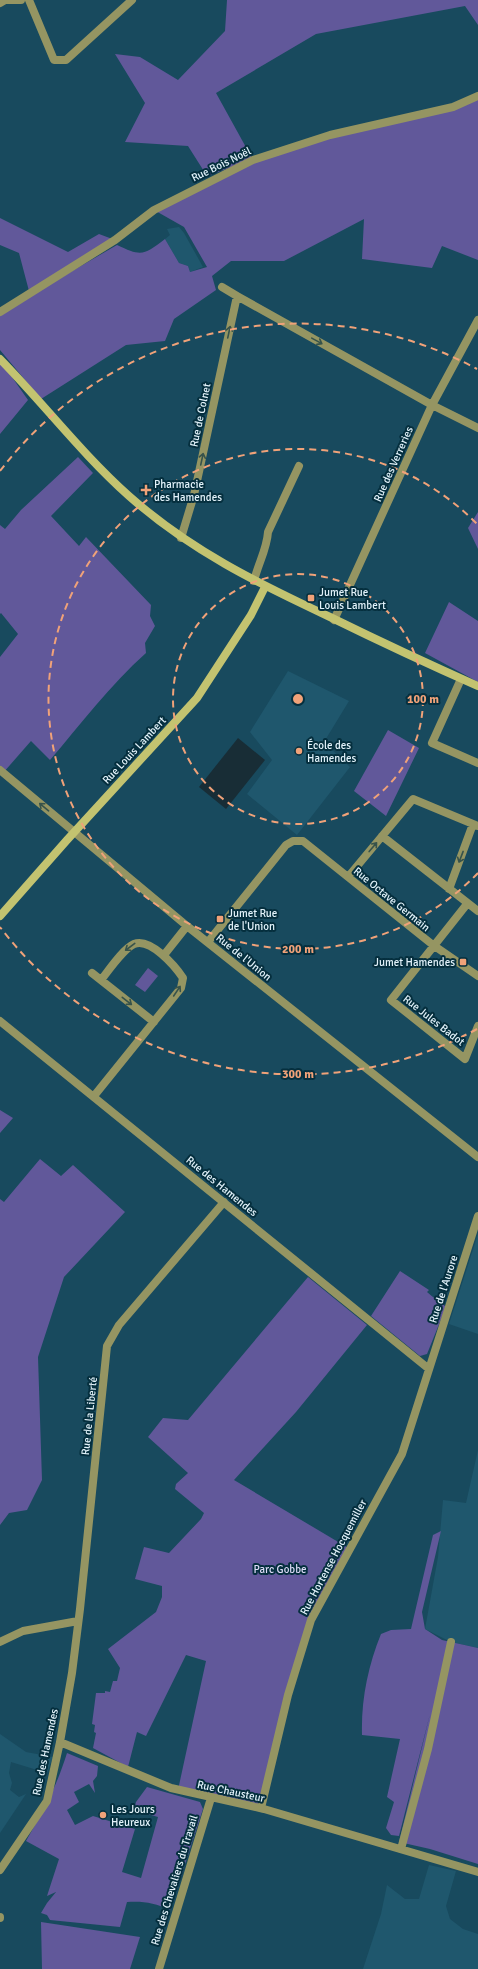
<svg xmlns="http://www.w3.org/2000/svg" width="478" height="1969" font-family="Signika,sans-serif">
<rect width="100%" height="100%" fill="#184a5e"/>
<path fill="#1f576d" d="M 179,227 L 184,233 L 203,267 L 190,272 L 188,266 L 179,263 L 165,239 L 170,235 L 167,229 Z
M 288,671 L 349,701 L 324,742 L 350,767 L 297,835 L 247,794 L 272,760 L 250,732 Z
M 478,1234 L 478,1334 L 449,1324 Z
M 478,1450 L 478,1648 L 451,1642 L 425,1629 L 438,1557 L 443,1500 L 466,1503 Z
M 0,1734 L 26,1752 L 53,1757 L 47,1773 L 11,1762 L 9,1773 L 12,1783 L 10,1790 L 19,1797 L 26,1794 L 0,1833 Z
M 429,1865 L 456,1871 L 446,1906 L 450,1919 L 463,1929 L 478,1934 L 478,1969 L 363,1969 L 381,1914 L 387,1885 L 405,1899 L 419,1899 Z"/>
<path fill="#61589a" d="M 227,0 L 478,0 L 478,25 L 465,6 L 316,34 L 216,93 L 253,160 L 335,134 L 453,107 L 478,95 L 478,260 L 442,246 L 432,268 L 362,259 L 364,219 L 284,261 L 231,261 L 212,276 L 216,290 L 174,319 L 165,341 L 126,345 L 41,399 L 0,350 L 0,313 L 117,245 C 142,257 144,255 165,239 L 179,263 L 188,266 L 190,272 L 207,267 L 184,227 L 154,210 L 248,161 L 207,176 L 188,146 L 125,142 L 145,103 L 115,54 L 140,57 L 178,80 L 225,31 Z
M 0,218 L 68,252 L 99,234 L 115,240 L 29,291 L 19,253 L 0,245 Z
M 0,360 L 28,400 L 0,434 Z
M 78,457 L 93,473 L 51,516 L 79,546 L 86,537 L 151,605 L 150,616 L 155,626 L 145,643 L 146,653 C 110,685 81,724 50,760 L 31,741 L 3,773 L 0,770 L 0,657 L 18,634 L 1,613 L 0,614 L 0,525 L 5,529 L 21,510 Z
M 478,512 L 478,549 L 468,528 Z
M 449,602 L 478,621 L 478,682 L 425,653 Z
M 388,730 L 419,748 L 386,816 L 354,791 Z
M 148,968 L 158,976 L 145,992 L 135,985 Z
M 0,1110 L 13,1118 L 0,1133 Z
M 40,1159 L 61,1176 L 73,1165 L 125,1212 L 64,1277 L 38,1357 L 42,1480 L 27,1510 L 9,1513 L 0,1525 L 0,1199 L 4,1202 Z
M 400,1271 L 429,1290 L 427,1292 C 433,1298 440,1301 446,1307 L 427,1354 L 420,1356 L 371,1316 Z
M 308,1277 L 367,1325 L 296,1412 L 234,1480 L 350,1549 L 311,1620 L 261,1808 L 178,1790 L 206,1661 L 186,1655 L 146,1736 L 137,1732 L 128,1767 L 93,1748 L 96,1733 L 94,1732 L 95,1725 L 92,1724 L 96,1693 L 105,1693 L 105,1691 L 110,1692 L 113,1681 L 117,1681 L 120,1668 L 108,1649 L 156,1612 L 162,1597 L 162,1586 L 135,1579 L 144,1547 L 169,1553 L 201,1519 L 204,1513 L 175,1489 L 176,1484 L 188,1473 L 148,1437 L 163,1418 L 188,1420 Z
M 441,1531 L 422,1612 L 425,1629 L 442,1640 L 478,1648 L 478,1864 L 430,1849 L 399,1842 L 430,1714 L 399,1836 L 391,1835 L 386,1828 L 394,1802 L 387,1797 L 400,1739 L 362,1735 C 361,1700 368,1666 381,1634 L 391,1630 L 411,1629 L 433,1535 Z
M 67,1753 L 98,1766 L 97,1776 L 93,1781 L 95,1793 L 89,1784 L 74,1792 L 79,1802 L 67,1810 L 75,1825 L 93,1816 L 135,1829 L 122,1872 L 141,1878 L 158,1817 L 134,1810 L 136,1802 L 147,1787 L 200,1802 L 203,1809 L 170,1910 C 155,1903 144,1901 127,1902 L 120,1927 L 50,1920 L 47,1915 L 41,1913 L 47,1903 L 56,1892 L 47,1896 L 59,1859 L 26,1841 C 44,1810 56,1788 67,1753 Z
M 41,1922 L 140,1937 L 130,1969 L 42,1969 Z"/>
<path fill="#182d36" d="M 238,738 L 265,760 L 226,809 L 199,787 Z"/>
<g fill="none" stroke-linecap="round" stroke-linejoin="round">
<path stroke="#959562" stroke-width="8" d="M 29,0 L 54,60 L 66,60 L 132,0
M 0,3 L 5,0 L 21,0
M 222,287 L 237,296
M 0,312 L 115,240 L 154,210 L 253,160 L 330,135 L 453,107 L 478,96
M 181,538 L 194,495 L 237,296 L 432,405 L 478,428
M 254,581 C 258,564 267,549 268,532 L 299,466
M 334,620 L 432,405 L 478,320
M 461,679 L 432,743 L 478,763
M 0,770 L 187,926 L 478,1157
M 382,836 L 478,911
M 348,877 L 413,799 L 478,826
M 449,889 L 473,824
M 467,904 L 391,1000 L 465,1059 L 478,1026
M 208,942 L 286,845 L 293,841 L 303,841 L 433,945 L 478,976
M 164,955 L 187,926
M 92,973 L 154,1022
M 0,1021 L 429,1369
M 94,1096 L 181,988 L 183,978 C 175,966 150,937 134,944 C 123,949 109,970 101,980
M 0,1642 L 23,1631 L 78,1621
M 60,1742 L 171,1788 L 264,1809 L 478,1872
M 261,1808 L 288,1695 L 311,1620 L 402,1454 L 478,1216
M 401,1849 L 428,1749 L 451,1642
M 0,1870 L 47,1801 L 60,1742 L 72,1673 L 80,1609 L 107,1346 L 119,1325 L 224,1202
M 0,1917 L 0,1918
M 159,1969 L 211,1798"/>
<path stroke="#c3c370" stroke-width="8" d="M 0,359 C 44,404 82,454 129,496 C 190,550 257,583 330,617 C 379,641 428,664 478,686
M 0,916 L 67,840 L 197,698 L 251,615 L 265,587"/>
</g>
<defs><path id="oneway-shaft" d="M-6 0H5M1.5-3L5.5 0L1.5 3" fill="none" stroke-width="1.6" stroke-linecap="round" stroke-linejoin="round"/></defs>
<g stroke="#37534b">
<use href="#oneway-shaft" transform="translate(229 332) rotate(-78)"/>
<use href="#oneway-shaft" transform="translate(317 341) rotate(29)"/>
<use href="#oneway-shaft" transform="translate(202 459) rotate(-78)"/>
<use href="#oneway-shaft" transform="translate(44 807) rotate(-140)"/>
<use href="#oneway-shaft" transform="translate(373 847) rotate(-50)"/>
<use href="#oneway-shaft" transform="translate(461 857) rotate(111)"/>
<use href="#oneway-shaft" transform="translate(130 947) rotate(143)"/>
<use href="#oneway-shaft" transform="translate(177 991) rotate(-56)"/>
<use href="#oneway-shaft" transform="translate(127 1001) rotate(38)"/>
</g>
<g fill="none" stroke="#f0a279" stroke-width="2" stroke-dasharray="7 5">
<circle cx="298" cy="699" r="125"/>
<path d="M478 873A250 250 0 1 1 478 525"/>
<path d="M477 1029A375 375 0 0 1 0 927M0 471A375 375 0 0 1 477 369"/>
</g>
<g fill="#f0a279" stroke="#052f3e" stroke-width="1.5">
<path d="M144 484h4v4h4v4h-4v4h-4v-4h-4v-4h4z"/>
<rect x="307" y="594" width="8" height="8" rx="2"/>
<circle cx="299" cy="751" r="4"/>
<rect x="216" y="915" width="8" height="8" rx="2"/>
<rect x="459" y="958" width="8" height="8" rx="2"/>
<circle cx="103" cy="1815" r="4"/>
</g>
<g text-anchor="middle" stroke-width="4" stroke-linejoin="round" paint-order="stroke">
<g font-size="11" fill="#e3f3fb" stroke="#052f3e">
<text transform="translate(221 164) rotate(-26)" y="4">Rue Bois Noël</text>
<text transform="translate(200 415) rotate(-78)" y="4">Rue de Colnet</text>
<text transform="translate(393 464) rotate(-66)" y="4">Rue des Verreries</text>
<text transform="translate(134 750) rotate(-47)" y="4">Rue Louis Lambert</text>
<text transform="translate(392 899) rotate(39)" y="4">Rue Octave Germain</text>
<text transform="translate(244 957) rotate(39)" y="4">Rue de l'Union</text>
<text transform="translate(434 1020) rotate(38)" y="4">Rue Jules Badot</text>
<text transform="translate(222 1186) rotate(39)" y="4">Rue des Hamendes</text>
<text transform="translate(443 1289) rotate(-72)" y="4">Rue de l'Aurore</text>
<text transform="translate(89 1416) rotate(-84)" y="4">Rue de la Liberté</text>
<text transform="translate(333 1557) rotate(-62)" y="4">Rue Hortense Hocquemiller</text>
<text transform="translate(45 1752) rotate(-78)" y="4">Rue des Hamendes</text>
<text transform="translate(231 1791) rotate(12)" y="4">Rue Chausteur</text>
<text transform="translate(174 1880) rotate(-73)" y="4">Rue des Chevaliers du Travail</text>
</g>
<g font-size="11" fill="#e3f3fb" stroke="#052f3e" text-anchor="start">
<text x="154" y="488">Pharmacie<tspan x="154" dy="13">des Hamendes</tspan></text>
<text x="319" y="596">Jumet Rue<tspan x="319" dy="13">Louis Lambert</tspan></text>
<text x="307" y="749">École des<tspan x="307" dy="13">Hamendes</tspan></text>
<text x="228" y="917">Jumet Rue<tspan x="228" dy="13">de l'Union</tspan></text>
<text x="455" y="966" text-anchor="end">Jumet Hamendes</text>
<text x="111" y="1813">Les Jours<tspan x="111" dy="13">Heureux</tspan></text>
</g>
<g font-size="11" fill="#dfddf9" stroke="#052f3e">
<text x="280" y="1573">Parc Gobbe</text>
</g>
</g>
<circle cx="298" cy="699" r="6" fill="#f0a279" stroke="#052f3e" stroke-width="2"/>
<g font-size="12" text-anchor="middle" font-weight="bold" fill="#f0a279" stroke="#052f3e" stroke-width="4" stroke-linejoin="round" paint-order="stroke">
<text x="423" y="703">100 m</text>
<text x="298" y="953">200 m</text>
<text x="298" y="1078">300 m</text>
</g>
</svg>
